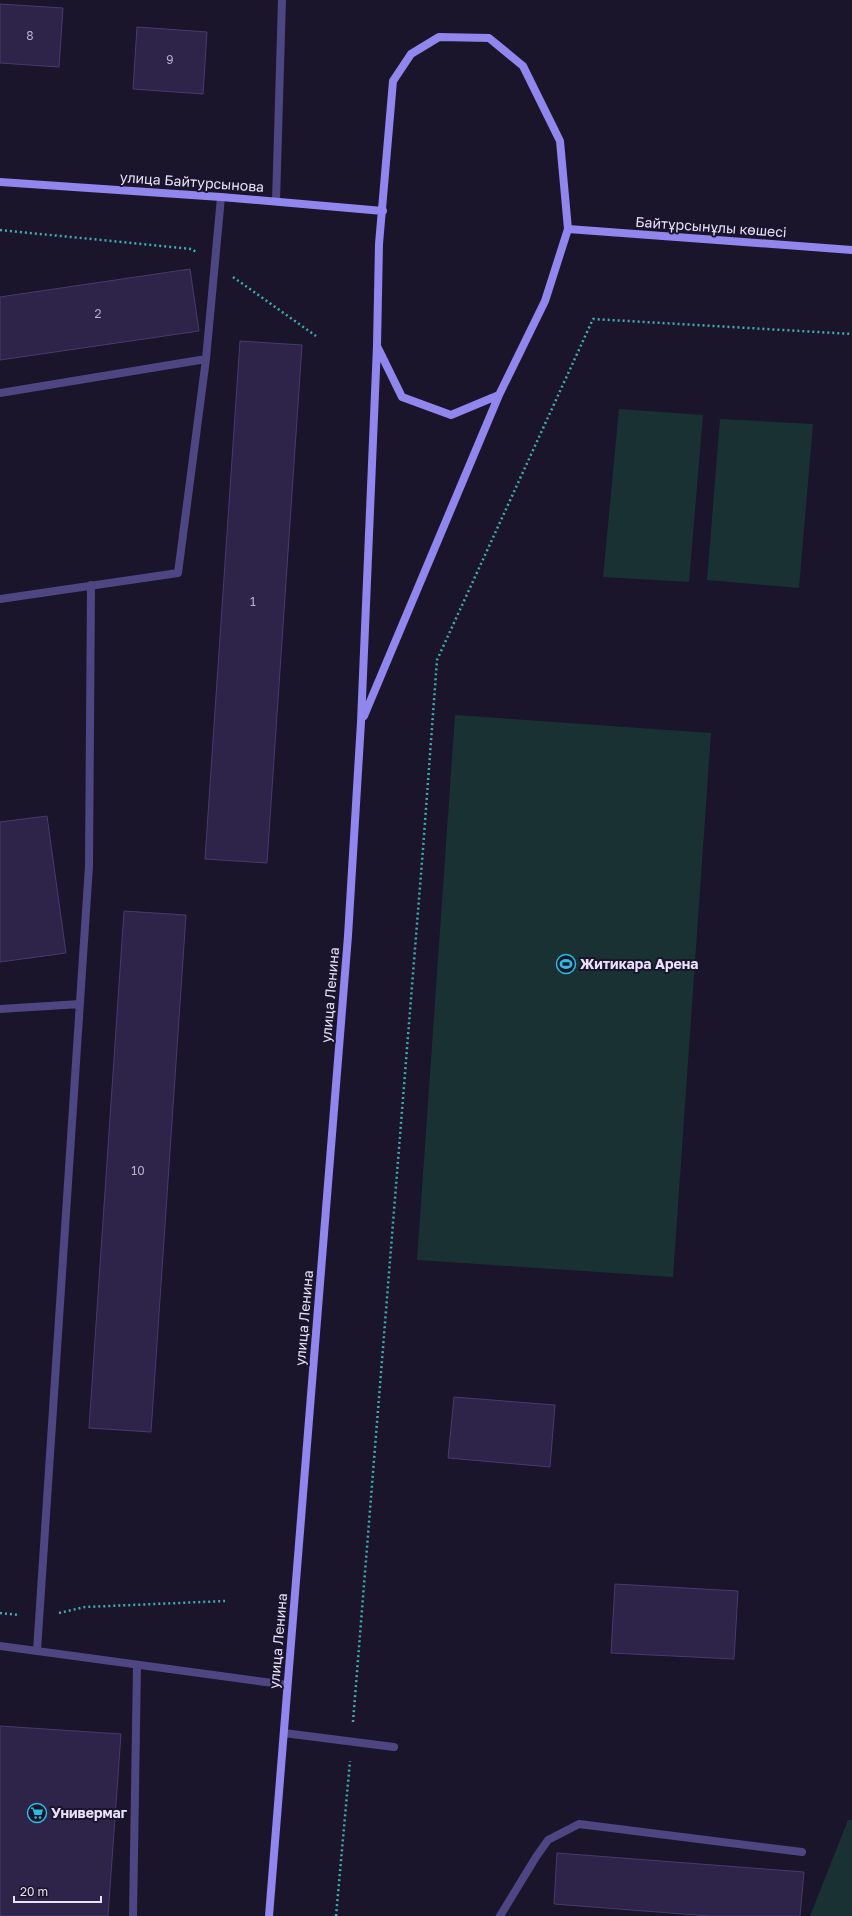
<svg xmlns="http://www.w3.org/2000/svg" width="852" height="1916" font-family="'Golos Text',sans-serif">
<rect width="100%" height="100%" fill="#1a152a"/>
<path fill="#193133" d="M 619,409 L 703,415 L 689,582 L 603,577 Z
M 720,419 L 813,424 L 799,588 L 707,580 Z
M 455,715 L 711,733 L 673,1277 L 417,1260 Z
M 848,1820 L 852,1820 L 852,1916 L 810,1916 Z"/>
<path fill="#2e2348" stroke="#493971" d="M 0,4 L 63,8 L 59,67 L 0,63 Z
M 137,27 L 207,32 L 203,94 L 133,89 Z
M 190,269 L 199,331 L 0,360 L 0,297 Z
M 240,341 L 302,345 L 267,863 L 205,859 Z
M 47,816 L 66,953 L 0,962 L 0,822 Z
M 124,911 L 186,915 L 151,1432 L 89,1428 Z
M 454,1397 L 555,1405 L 550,1467 L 448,1458 Z
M 615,1584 L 738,1591 L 734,1659 L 611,1653 Z
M 0,1726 L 121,1734 L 108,1916 L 0,1916 Z
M 557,1853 L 804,1872 L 800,1916 L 709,1916 L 554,1904 Z"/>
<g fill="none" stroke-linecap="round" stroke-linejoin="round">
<path stroke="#42abaf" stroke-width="2.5" stroke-dasharray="2 3" stroke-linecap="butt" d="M 0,230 L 192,249 L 197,253
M 233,277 L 316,336
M 0,1613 L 20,1615
M 59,1613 L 85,1607 L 225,1601
M 353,1722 L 423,849 L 437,660 L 593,319 L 852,334
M 336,1916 L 350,1761"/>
<path stroke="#4e4682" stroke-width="8" d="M 276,201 L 282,0
M 0,393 L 206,359
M 0,599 L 178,573 L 206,359 L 221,197
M 0,1009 L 80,1004
M 0,1646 L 287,1685
M 37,1651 L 89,866 L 91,585
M 284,1733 L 394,1747
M 133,1916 L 137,1665
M 500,1916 L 536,1857 L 548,1840 L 579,1824 L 802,1852"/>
<path stroke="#9185ee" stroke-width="8" d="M 439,37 L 489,38 L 523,66 L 560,141 L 568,229 L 545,301 L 499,395 L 451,415 L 402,397 L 377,346 L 379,244 L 393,81 L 411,54 Z
M 0,182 L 221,197 L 383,211
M 568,229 L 852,250
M 364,716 L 499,395
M 269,1916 L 348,936 L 361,722 L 377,346"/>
</g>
<defs>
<symbol id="stadium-ring" viewBox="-11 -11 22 22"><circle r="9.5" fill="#1a152a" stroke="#27bee2" stroke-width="1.5"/><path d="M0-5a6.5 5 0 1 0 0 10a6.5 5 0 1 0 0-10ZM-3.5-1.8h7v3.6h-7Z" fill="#27bee2"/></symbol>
<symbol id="supermarket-ring" viewBox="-11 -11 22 22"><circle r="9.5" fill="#1a152a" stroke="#27bee2" stroke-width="1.5"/><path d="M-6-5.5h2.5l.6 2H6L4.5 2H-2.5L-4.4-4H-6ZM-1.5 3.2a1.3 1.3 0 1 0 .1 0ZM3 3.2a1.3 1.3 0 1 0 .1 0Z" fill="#27bee2"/></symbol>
</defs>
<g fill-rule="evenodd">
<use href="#stadium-ring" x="555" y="953" width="22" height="22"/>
<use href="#supermarket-ring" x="26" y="1802" width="22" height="22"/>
</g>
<g text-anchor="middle" stroke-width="4" stroke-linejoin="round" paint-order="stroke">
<g font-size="12" fill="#b9b2ce">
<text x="30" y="40">8</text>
<text x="170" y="64">9</text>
<text x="98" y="318">2</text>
<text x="253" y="606">1</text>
<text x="138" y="1175">10</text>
</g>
<g font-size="14" fill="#e7e1fb" stroke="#1a152a">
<text transform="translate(192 182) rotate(4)" y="5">улица Байтурсынова</text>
<text transform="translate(711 227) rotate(4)" y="5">Байтұрсынұлы көшесі</text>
<text transform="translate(330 995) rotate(-85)" y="5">улица Ленина</text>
<text transform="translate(304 1318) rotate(-85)" y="5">улица Ленина</text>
<text transform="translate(278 1641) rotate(-85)" y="5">улица Ленина</text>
</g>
<g font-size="14" font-weight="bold" fill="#e7e1fb" stroke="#1a152a" text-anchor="start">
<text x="580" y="969">Житикара Арена</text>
<text x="51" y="1818">Универмаг</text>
</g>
</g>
<path d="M14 1896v6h87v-6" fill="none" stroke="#e7e1fb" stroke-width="2"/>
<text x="20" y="1896" font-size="12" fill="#e7e1fb" stroke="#1a152a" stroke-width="3" paint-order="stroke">20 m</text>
</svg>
